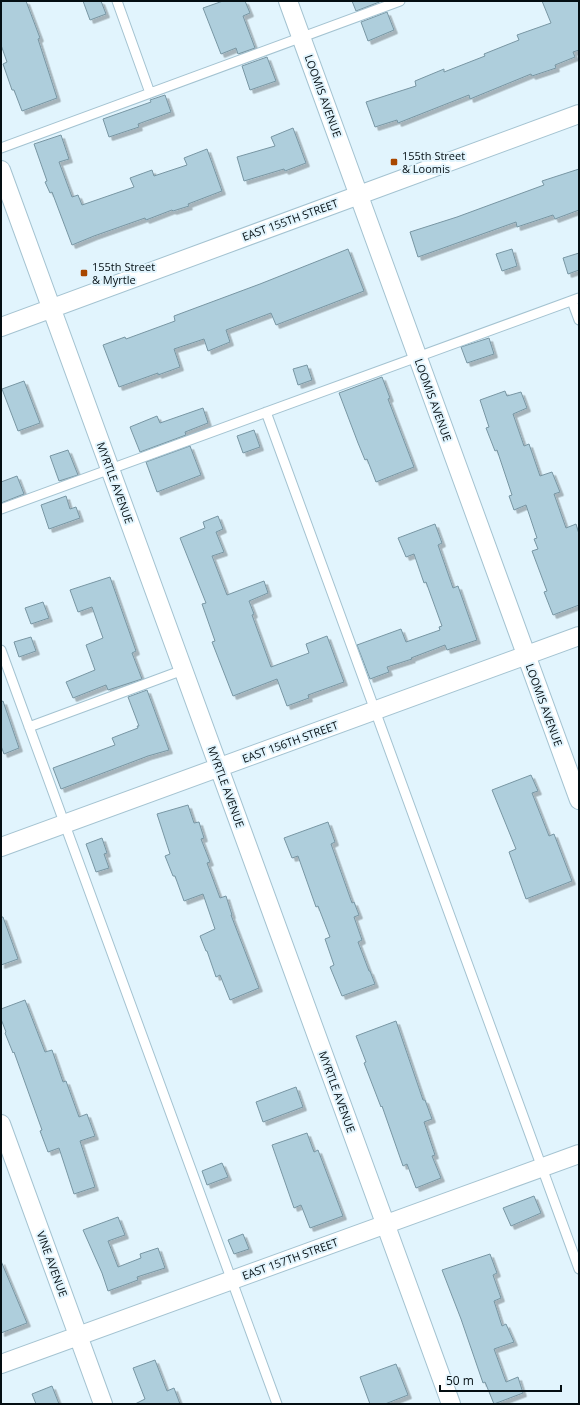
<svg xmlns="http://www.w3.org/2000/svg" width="580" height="1405" font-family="'Open Sans',sans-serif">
<defs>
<filter id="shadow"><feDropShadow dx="3.5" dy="3.5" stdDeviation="0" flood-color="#0004"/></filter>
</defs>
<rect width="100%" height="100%" fill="#e1f4fd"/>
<path fill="#aecedc" stroke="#7896a3" filter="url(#shadow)" d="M 1,1 L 26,1 L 40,38 L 38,39 L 57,98 L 22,111 L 14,90 L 12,90 L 3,64 L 7,62 L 1,45 Z
M 83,1 L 101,1 L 106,14 L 90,20 Z
M 223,1 L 245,1 L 250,13 L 243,16 L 255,48 L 238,54 L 236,48 L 221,54 L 203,8 Z
M 352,1 L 382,1 L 356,11 Z
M 542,1 L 579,1 L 579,50 L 573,52 L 575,57 L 555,65 L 556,68 L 532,76 L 531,74 L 470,99 L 469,95 L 398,123 L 397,120 L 375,127 L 366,102 L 416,86 L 415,81 L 444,69 L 444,72 L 485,56 L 484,54 L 519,40 L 517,35 L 551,23 Z
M 387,12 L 394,30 L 368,41 L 361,22 Z
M 267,57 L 276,81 L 250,90 L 242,66 Z
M 165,95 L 171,112 L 138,124 L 139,127 L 109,137 L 103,119 L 151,102 L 150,100 Z
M 293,128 L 306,163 L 285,171 L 284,169 L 244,181 L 237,157 L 275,146 L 271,137 Z
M 61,135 L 69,159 L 59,162 L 72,197 L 78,195 L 82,205 L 134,187 L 130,178 L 152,170 L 154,176 L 187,165 L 184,158 L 207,149 L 222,191 L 188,204 L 189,206 L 173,211 L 172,210 L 146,220 L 145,218 L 94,236 L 72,245 L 52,192 L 50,193 L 45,182 L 47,181 L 34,144 Z
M 579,169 L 579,210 L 555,219 L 553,215 L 517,227 L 516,222 L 418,257 L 410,232 L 457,217 L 544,185 L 542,181 Z
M 348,249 L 364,291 L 276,325 L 271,313 L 226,330 L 230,342 L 208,351 L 204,339 L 174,349 L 180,367 L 158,375 L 158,373 L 119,387 L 103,345 L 125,337 L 126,339 L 175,321 L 174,316 L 260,284 Z
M 512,249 L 517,266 L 502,271 L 496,254 Z
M 579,253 L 579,270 L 568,274 L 563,258 Z
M 489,338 L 494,354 L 467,363 L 461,347 Z
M 307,365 L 312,380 L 298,385 L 293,369 Z
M 382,377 L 390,398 L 388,399 L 414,467 L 376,482 L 367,459 L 365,460 L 358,443 L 339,393 Z
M 24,381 L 40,423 L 18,431 L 2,389 Z
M 505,391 L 507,396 L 521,392 L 527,408 L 513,414 L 524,446 L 529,444 L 540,476 L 552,472 L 560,492 L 554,494 L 566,528 L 576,524 L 579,534 L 579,605 L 553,615 L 544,592 L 547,591 L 532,551 L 538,549 L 534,539 L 537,538 L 526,505 L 514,510 L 509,496 L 512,495 L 497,450 L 495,451 L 486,428 L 489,427 L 480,400 Z
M 203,408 L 208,423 L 185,432 L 186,435 L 140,452 L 130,427 L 157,416 L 160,423 Z
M 254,430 L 260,447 L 243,453 L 237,436 Z
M 190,446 L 201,475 L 157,492 L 146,462 Z
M 68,450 L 78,475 L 59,481 L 50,456 Z
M 17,476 L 24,494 L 1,503 L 1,482 Z
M 66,496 L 70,509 L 76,507 L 80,518 L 49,529 L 41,505 Z
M 218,516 L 223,529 L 216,532 L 224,552 L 212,556 L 227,595 L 264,581 L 268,593 L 249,601 L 254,614 L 252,615 L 271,667 L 309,653 L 306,644 L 327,636 L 344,682 L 308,695 L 309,698 L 287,706 L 277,679 L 233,696 L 212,642 L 215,641 L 202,604 L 206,603 L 180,538 L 205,528 L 203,522 Z
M 435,524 L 442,543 L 438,545 L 453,588 L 458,586 L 477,640 L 447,650 L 445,645 L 411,658 L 412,659 L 387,667 L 389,672 L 370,679 L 357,645 L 401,629 L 406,642 L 440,630 L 439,627 L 442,626 L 426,582 L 424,583 L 414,554 L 406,557 L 398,538 Z
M 110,577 L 136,651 L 132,653 L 142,679 L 108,690 L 106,685 L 73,698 L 66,682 L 95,670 L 86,645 L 103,638 L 92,607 L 78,612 L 70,590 Z
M 43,602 L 49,618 L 31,624 L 25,608 Z
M 31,637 L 36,651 L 19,657 L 14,642 Z
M 147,690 L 169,750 L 148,756 L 61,789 L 53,768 L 115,745 L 112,738 L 138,728 L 137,726 L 139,726 L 128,697 Z
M 3,701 L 19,748 L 4,754 L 1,746 L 1,702 Z
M 531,775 L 538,791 L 532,793 L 549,836 L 554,834 L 572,881 L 526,899 L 509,852 L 516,849 L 492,790 Z
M 188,805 L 194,823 L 199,822 L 204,838 L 201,839 L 210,862 L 207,863 L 220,898 L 226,896 L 232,915 L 231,915 L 259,988 L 230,1000 L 220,975 L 216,977 L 207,951 L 206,951 L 200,936 L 215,929 L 203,894 L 184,901 L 175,876 L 173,876 L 165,856 L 170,854 L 157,814 Z
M 328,822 L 335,842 L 331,844 L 352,903 L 354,902 L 359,915 L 354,917 L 362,940 L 358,942 L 369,971 L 370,971 L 375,984 L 342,996 L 330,967 L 334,965 L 325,939 L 330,937 L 318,906 L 316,907 L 298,856 L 292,858 L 284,838 Z
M 102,838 L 107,853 L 104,854 L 109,868 L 96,872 L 86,844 Z
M 1,917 L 3,917 L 18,959 L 1,965 Z
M 25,1000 L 45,1052 L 52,1050 L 63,1082 L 66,1081 L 79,1117 L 87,1114 L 95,1136 L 80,1141 L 95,1187 L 74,1194 L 59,1148 L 48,1152 L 40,1131 L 42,1130 L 14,1052 L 13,1053 L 5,1033 L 6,1032 L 1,1019 L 1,1009 Z
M 396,1021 L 423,1100 L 425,1100 L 432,1119 L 424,1122 L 435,1155 L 432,1156 L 441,1178 L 416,1188 L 407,1164 L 403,1166 L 382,1106 L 381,1107 L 364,1063 L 366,1062 L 356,1036 Z
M 296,1087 L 303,1107 L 263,1122 L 256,1102 Z
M 307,1133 L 314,1152 L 318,1150 L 343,1216 L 310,1228 L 301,1205 L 294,1208 L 272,1145 Z
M 222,1163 L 228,1177 L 207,1185 L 202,1171 Z
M 534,1196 L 541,1213 L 511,1226 L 503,1208 Z
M 118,1217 L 125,1235 L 108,1241 L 118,1267 L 141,1258 L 140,1254 L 158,1248 L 165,1268 L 137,1277 L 138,1280 L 108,1291 L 102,1273 L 83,1230 Z
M 243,1234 L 249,1249 L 234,1254 L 228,1240 Z
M 490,1254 L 497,1273 L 493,1275 L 501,1298 L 494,1301 L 502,1326 L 506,1324 L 514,1342 L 494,1349 L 506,1382 L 518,1377 L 523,1393 L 494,1404 L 485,1382 L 483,1383 L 461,1319 L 442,1270 Z
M 1,1261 L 27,1323 L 1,1333 Z
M 155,1360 L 167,1391 L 174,1388 L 180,1404 L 135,1404 L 145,1399 L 133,1368 Z
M 396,1364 L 408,1395 L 385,1404 L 370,1404 L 360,1377 Z
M 52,1386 L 59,1404 L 36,1404 L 32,1394 Z"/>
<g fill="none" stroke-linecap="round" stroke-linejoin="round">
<defs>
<path id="lane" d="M 117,1 L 150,93
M 1,148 L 400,1
M 572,301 L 579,320
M 266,412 L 579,1269
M 1,509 L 579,298
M 1,650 L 277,1404
M 29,727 L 183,670"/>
<path id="street" d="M 288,1 L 579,800
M 1,170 L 451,1404
M 1,327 L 579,114
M 1,847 L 579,636
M 1,1124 L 103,1404
M 1,1364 L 579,1154"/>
</defs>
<use href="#lane" stroke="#a4c3d1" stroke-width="11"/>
<use href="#street" stroke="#a4c3d1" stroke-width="20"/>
<use href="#lane" stroke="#fff" stroke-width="9"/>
<use href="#street" stroke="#fff" stroke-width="18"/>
</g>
<g fill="#a84700" stroke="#e1f4fd" stroke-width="1.5">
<rect x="390" y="158" width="8" height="8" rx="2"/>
<rect x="80" y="269" width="8" height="8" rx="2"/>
</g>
<g text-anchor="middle" stroke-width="4" stroke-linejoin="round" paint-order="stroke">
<g font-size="11" fill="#040e12" stroke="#e1f4fd">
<text transform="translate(323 96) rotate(70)" y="4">LOOMIS AVENUE</text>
<text transform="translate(290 220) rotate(-20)" y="4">EAST 155TH STREET</text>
<text transform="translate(433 400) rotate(70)" y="4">LOOMIS AVENUE</text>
<text transform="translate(115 483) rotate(70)" y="4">MYRTLE AVENUE</text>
<text transform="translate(544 705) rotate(70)" y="4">LOOMIS AVENUE</text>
<text transform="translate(290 742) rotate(-20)" y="4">EAST 156TH STREET</text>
<text transform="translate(226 787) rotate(70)" y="4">MYRTLE AVENUE</text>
<text transform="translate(337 1092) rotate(70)" y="4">MYRTLE AVENUE</text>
<text transform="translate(290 1259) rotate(-20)" y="4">EAST 157TH STREET</text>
<text transform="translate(52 1264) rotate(70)" y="4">VINE AVENUE</text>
</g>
<g font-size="11" fill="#040e12" stroke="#e1f4fd" text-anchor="start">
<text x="402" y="160">155th Street<tspan x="402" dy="13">&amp; Loomis</tspan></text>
<text x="92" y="271">155th Street<tspan x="92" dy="13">&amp; Myrtle</tspan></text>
</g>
</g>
<rect width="580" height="1405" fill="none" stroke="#040e12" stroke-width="4"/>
<path d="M440 1385v6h121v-6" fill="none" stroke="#040e12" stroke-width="2"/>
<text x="446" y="1385" font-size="12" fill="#040e12" stroke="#e1f4fd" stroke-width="3" paint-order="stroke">50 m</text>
</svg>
